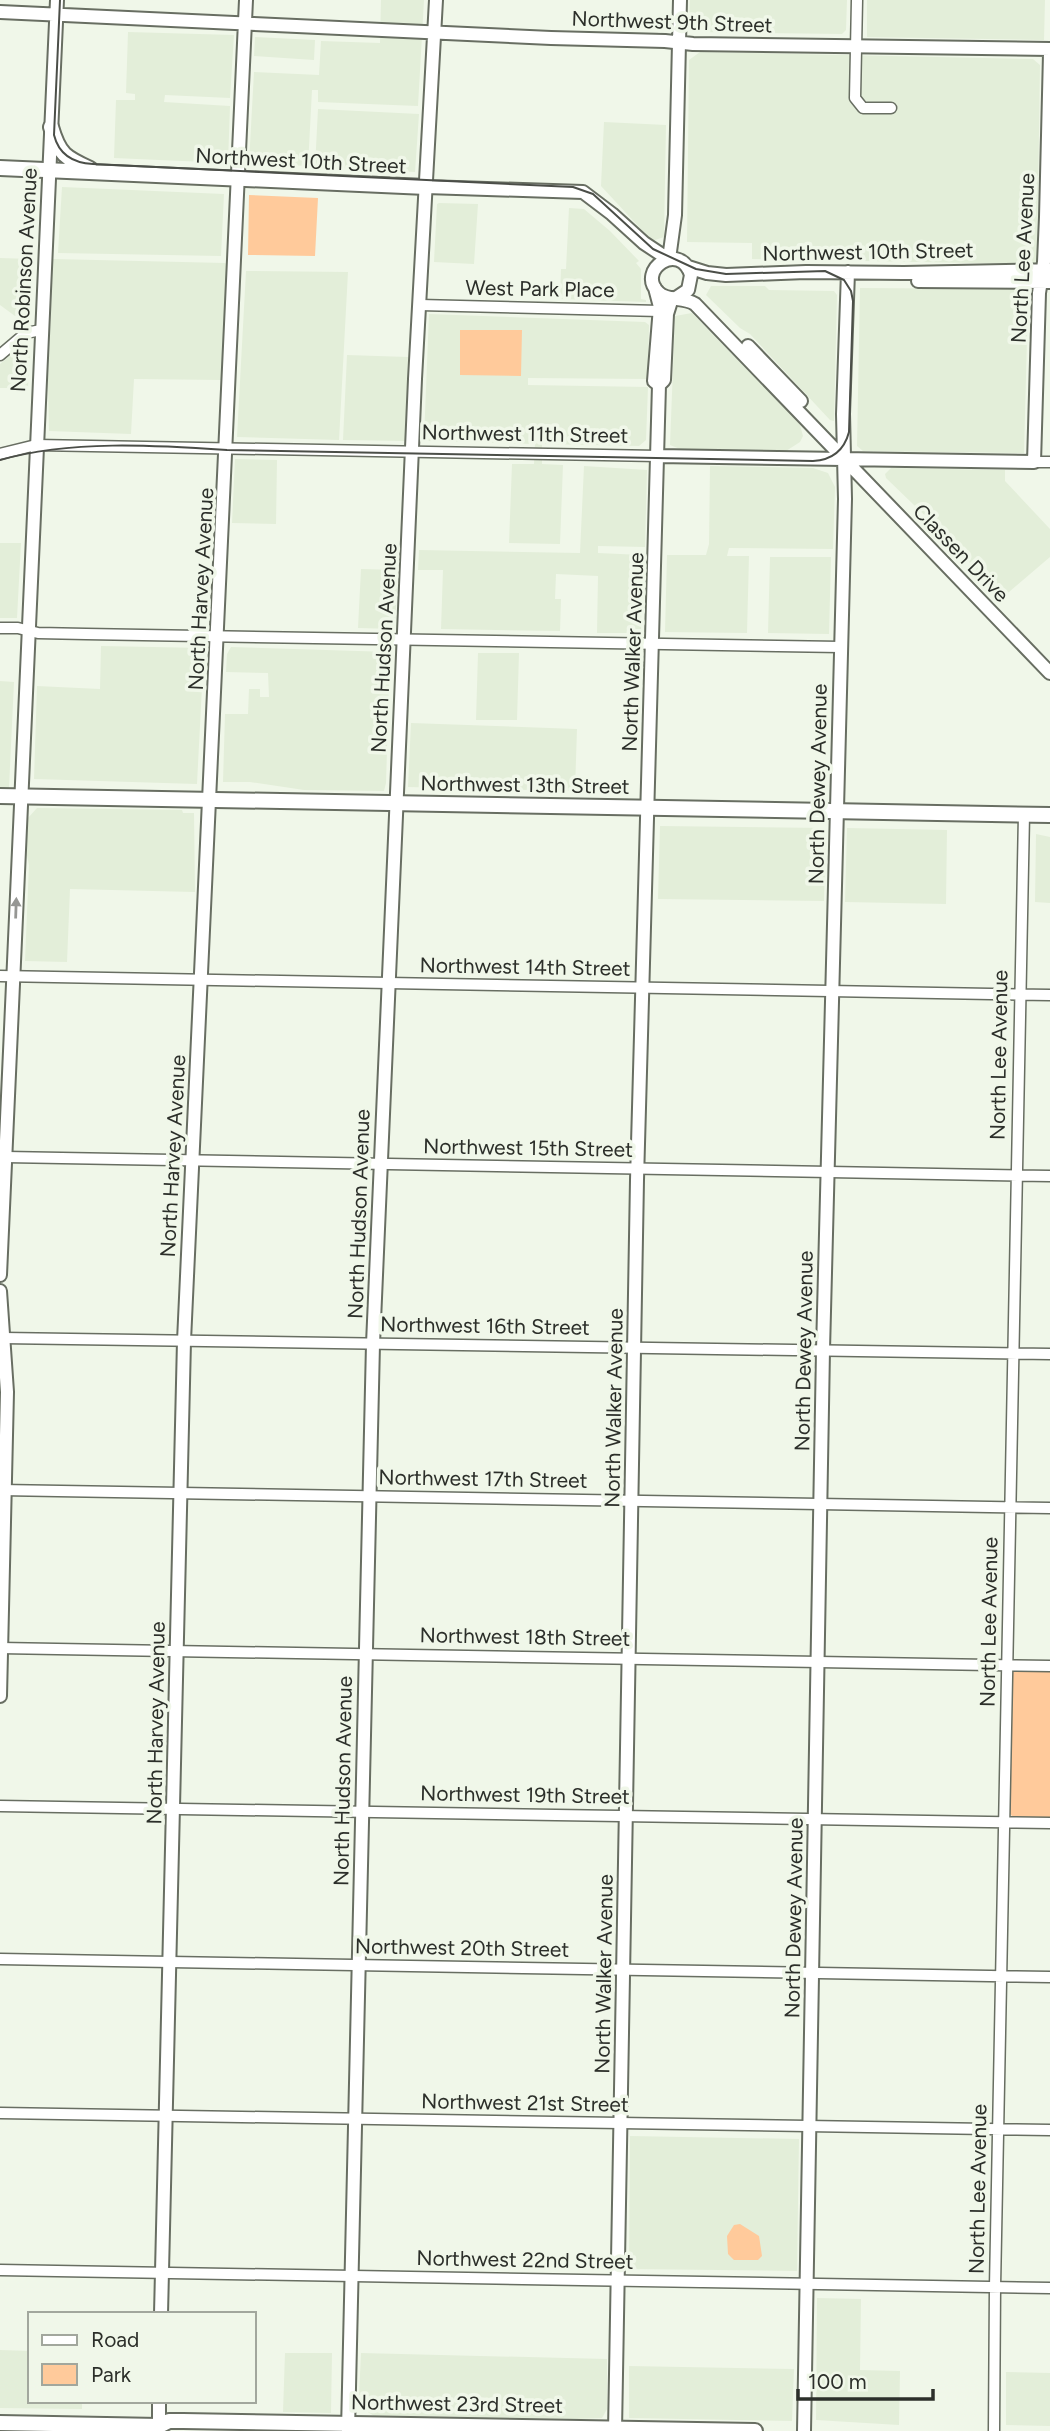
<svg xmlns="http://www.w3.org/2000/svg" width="1050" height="2431" font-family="Figtree,sans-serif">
<rect width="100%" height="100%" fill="#f0f7e9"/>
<path fill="#e3eed9" d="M 381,0 L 424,0 L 418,106 L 318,102 L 318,90 L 312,90 L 308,166 L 249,163 L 254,72 L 319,75 L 321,41 L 380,43 Z
M 690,0 L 847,0 L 846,30 L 842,34 L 695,32 L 689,25 Z
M 867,0 L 1045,0 L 1044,40 L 867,37 Z
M 128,32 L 234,35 L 230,98 L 165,95 L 164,102 L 230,106 L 228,163 L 114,158 L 116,100 L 135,100 L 135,94 L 126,93 Z
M 255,37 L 315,40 L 314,60 L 254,56 Z
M 700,52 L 1033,59 L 1040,65 L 1037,264 L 752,259 L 752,243 L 687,242 L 689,60 Z
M 318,109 L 419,114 L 415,172 L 315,167 Z
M 604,122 L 666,125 L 664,237 L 652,241 L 601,186 Z
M 62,187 L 224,194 L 221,256 L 58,253 Z
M 439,203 L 478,204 L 474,264 L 434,262 L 437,204 Z
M 569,208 L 584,209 L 610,231 L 639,261 L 636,263 L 641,269 L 641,299 L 646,300 L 646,302 L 560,299 L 561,269 L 566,269 Z
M 0,258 L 31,259 L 29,289 L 19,315 L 15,316 L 0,305 Z
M 53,259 L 225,263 L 228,265 L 221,380 L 134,379 L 131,434 L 49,431 L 48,381 Z
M 246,271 L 348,272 L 339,440 L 237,437 Z
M 711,286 L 765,286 L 769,290 L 834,291 L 837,295 L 834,421 L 830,420 L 750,334 L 740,328 L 706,295 Z
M 860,288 L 1021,289 L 1028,301 L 1024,453 L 863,451 L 857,446 Z
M 692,313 L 795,419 L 800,425 L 803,436 L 800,442 L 786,451 L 680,449 L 670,445 L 675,316 Z
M 429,314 L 645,322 L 649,325 L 648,379 L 528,378 L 528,385 L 648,387 L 646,440 L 639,446 L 542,444 L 542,464 L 563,465 L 560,544 L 509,543 L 512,464 L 534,464 L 535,444 L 428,441 L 424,438 Z
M 17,350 L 22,355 L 28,350 L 30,352 L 28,388 L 0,388 L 0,364 Z
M 347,355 L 408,357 L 405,441 L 343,440 Z
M 235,459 L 277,460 L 276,524 L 232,523 Z
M 584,466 L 647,470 L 645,547 L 598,546 L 598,553 L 642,555 L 641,633 L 597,633 L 598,576 L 556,574 L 555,599 L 561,599 L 560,631 L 441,629 L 443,570 L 418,570 L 419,550 L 580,553 Z
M 710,466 L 813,468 L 828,473 L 835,487 L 833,549 L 729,548 L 727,556 L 749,556 L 747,633 L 665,632 L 667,555 L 706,555 L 709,544 Z
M 891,468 L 1005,470 L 1005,481 L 1050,529 L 1050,557 L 1002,598 L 942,532 L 886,478 L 885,474 Z
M 0,543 L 21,543 L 17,618 L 0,618 Z
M 770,557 L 831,557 L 829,634 L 768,633 Z
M 361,569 L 398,570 L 395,629 L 358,628 Z
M 101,646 L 204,648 L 197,784 L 34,779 L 37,686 L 100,689 Z
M 231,647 L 390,652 L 386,783 L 384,791 L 304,790 L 250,782 L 223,782 L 225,714 L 248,714 L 249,689 L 260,689 L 260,697 L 269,697 L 268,673 L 226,672 L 227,654 Z
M 478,653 L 519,653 L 517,720 L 476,720 Z
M 0,681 L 14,682 L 9,788 L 0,788 Z
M 411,723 L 577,729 L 575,791 L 408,787 Z
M 37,808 L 182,810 L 183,813 L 194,813 L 195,892 L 70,889 L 67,962 L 25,961 L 29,865 L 26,851 L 28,818 Z
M 660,826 L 826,828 L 824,901 L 658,899 Z
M 847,828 L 947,830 L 946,904 L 845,902 Z
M 1036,834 L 1050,837 L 1050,903 L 1035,902 Z
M 630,2136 L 799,2139 L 797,2271 L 629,2269 Z
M 817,2298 L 861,2299 L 860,2370 L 900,2371 L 899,2425 L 816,2420 Z
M 0,2350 L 30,2351 L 30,2401 L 82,2401 L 82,2409 L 0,2408 Z
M 285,2353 L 332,2353 L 331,2413 L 283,2412 Z
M 361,2353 L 607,2359 L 607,2409 L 602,2418 L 578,2419 L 374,2416 L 368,2412 L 364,2399 L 359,2396 Z
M 629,2366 L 794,2369 L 792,2421 L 629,2418 Z
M 1006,2372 L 1050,2373 L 1050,2426 L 1006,2425 Z"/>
<path fill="#ffca9b" d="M 249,195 L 318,198 L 315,256 L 248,255 Z
M 460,330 L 522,330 L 521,376 L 460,375 Z
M 1016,1670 L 1050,1671 L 1050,1818 L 1013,1817 L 1009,1813 L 1012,1677 L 1012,1672 Z
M 740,2224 L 759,2236 L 762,2256 L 758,2260 L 734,2260 L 728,2254 L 727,2236 L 734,2225 Z"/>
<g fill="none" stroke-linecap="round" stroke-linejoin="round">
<defs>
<path id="minor" d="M 857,0 L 855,98 L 863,108 L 891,108
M 420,305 L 660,311
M 0,355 L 26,333 L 41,330
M 0,454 L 36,445 L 658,456
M 1034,462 L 1050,462
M 0,628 L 18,628 L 38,633 L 86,634 L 840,647
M 0,976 L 1050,995
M 6,1157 L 1050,1176
M 3,1338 L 1050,1354
M 1,1490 L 1050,1508
M 0,1648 L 1050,1666
M 0,1806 L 1050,1823
M 0,1959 L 1050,1977
M 0,2113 L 1050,2130
M 0,2270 L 1050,2288
M 994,2431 L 995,2287 L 1024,814"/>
<path id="tertiary" d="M 0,12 L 551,38 L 665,41 L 693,44 L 1050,49
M 426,187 L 583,192 L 612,214 L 644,243 L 668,259
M 669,259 L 675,215 L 680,0
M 688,267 L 707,273 L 726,275 L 806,272 L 904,273 L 1050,270
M 918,281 L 1050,282
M 655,288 L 660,307 L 654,381 L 659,385
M 676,298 L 688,290 L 691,275 C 680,240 636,270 658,292 C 667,302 683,296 695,304 L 1050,673
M 748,346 L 801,401
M 658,456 L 1034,462 L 1039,293 L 1044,262 L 1046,217 L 1050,54
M 0,1275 L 57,0
M 0,1291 L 7,1392 L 0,1696
M 161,2314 L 184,1341 L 246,0
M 159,2426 L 159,2401
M 348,2431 L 373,1344 L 415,379 L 436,0
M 615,2431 L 637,1180 L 659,385 L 664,380 L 667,314 L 672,298
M 804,2431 L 823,1350 L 845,499 L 843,414 L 848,272"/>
<path id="secondary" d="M 51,127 C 59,155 66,158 90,169
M 0,168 L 426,187
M 0,796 L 1050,815
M 0,2423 L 159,2426 L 169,2421 L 183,2421 L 755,2431"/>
</defs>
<use href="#minor" stroke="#686e62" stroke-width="13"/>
<use href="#tertiary" stroke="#686e62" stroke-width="16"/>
<use href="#secondary" stroke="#686e62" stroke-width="18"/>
<use href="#minor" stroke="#fff" stroke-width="10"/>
<use href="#tertiary" stroke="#fff" stroke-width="12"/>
<use href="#secondary" stroke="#fff" stroke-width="14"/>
<path stroke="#4b4e48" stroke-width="2" d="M 0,460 C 71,440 153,445 227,450 L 813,461 C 832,460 844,451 849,432 L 853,301 L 851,291 L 844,280 L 825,271 L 726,274 L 696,269 L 653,249 L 593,194 L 573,187 L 93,164 C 73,163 59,155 54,135 L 60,0"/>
</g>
<defs><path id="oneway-solid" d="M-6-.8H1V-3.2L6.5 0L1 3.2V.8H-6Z" transform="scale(1.75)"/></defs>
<use fill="#969794" href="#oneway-solid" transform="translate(16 908) rotate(-88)"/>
<g text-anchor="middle" stroke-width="7" stroke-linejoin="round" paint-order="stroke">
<g font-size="21" fill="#2c2f2a" stroke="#f0f7e9">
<text transform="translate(672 22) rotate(2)" y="7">Northwest 9th Street</text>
<text transform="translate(301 161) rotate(3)" y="7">Northwest 10th Street</text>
<text transform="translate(868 252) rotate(-1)" y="7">Northwest 10th Street</text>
<text transform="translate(1023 258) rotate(-87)" y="7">North Lee Avenue</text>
<text transform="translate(24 280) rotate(-87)" y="7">North Robinson Avenue</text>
<text transform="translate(540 289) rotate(1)" y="7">West Park Place</text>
<text transform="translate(525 434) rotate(1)" y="7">Northwest 11th Street</text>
<text transform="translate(961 553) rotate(46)" y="7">Classen Drive</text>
<text transform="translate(201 589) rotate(-87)" y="7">North Harvey Avenue</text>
<text transform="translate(384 648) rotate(-87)" y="7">North Hudson Avenue</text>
<text transform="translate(633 652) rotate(-88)" y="7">North Walker Avenue</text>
<text transform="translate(818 784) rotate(-89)" y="7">North Dewey Avenue</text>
<text transform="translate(525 785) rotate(1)" y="7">Northwest 13th Street</text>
<text transform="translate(525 967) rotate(1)" y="7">Northwest 14th Street</text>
<text transform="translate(999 1055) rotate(-89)" y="7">North Lee Avenue</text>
<text transform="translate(528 1148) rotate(1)" y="7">Northwest 15th Street</text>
<text transform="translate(173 1156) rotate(-87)" y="7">North Harvey Avenue</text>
<text transform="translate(359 1214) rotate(-88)" y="7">North Hudson Avenue</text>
<text transform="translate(485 1326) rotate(1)" y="7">Northwest 16th Street</text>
<text transform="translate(804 1351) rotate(-89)" y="7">North Dewey Avenue</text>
<text transform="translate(614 1408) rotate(-89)" y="7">North Walker Avenue</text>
<text transform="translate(483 1479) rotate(1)" y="7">Northwest 17th Street</text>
<text transform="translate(989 1622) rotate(-89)" y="7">North Lee Avenue</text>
<text transform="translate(525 1637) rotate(1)" y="7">Northwest 18th Street</text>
<text transform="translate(156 1723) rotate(-89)" y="7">North Harvey Avenue</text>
<text transform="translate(343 1781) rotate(-89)" y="7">North Hudson Avenue</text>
<text transform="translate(525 1795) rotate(1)" y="7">Northwest 19th Street</text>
<text transform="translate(794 1918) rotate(-89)" y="7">North Dewey Avenue</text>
<text transform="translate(462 1948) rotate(1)" y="7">Northwest 20th Street</text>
<text transform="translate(604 1974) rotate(-89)" y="7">North Walker Avenue</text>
<text transform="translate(525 2103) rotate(1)" y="7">Northwest 21st Street</text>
<text transform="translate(978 2189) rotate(-89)" y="7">North Lee Avenue</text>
<text transform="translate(525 2260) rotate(1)" y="7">Northwest 22nd Street</text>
<text transform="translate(457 2404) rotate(1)" y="7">Northwest 23rd Street</text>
</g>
</g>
<rect x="28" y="2312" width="228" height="91" fill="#f0f7e9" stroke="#a2a79d" stroke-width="2"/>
<rect x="42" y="2335" width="35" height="10" fill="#ffffff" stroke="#a2a79d" stroke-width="2"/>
<text x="91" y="2347" font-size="21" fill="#2c2f2a">Road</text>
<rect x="42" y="2364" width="35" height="21" fill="#ffca9b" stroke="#a2a79d" stroke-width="2"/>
<text x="91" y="2382" font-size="21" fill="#2c2f2a">Park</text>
<path d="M798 2389v10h135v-10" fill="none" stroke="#2c2f2a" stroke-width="3.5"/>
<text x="808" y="2389" font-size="21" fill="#2c2f2a" stroke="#f0f7e9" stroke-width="5" paint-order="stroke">100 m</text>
</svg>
